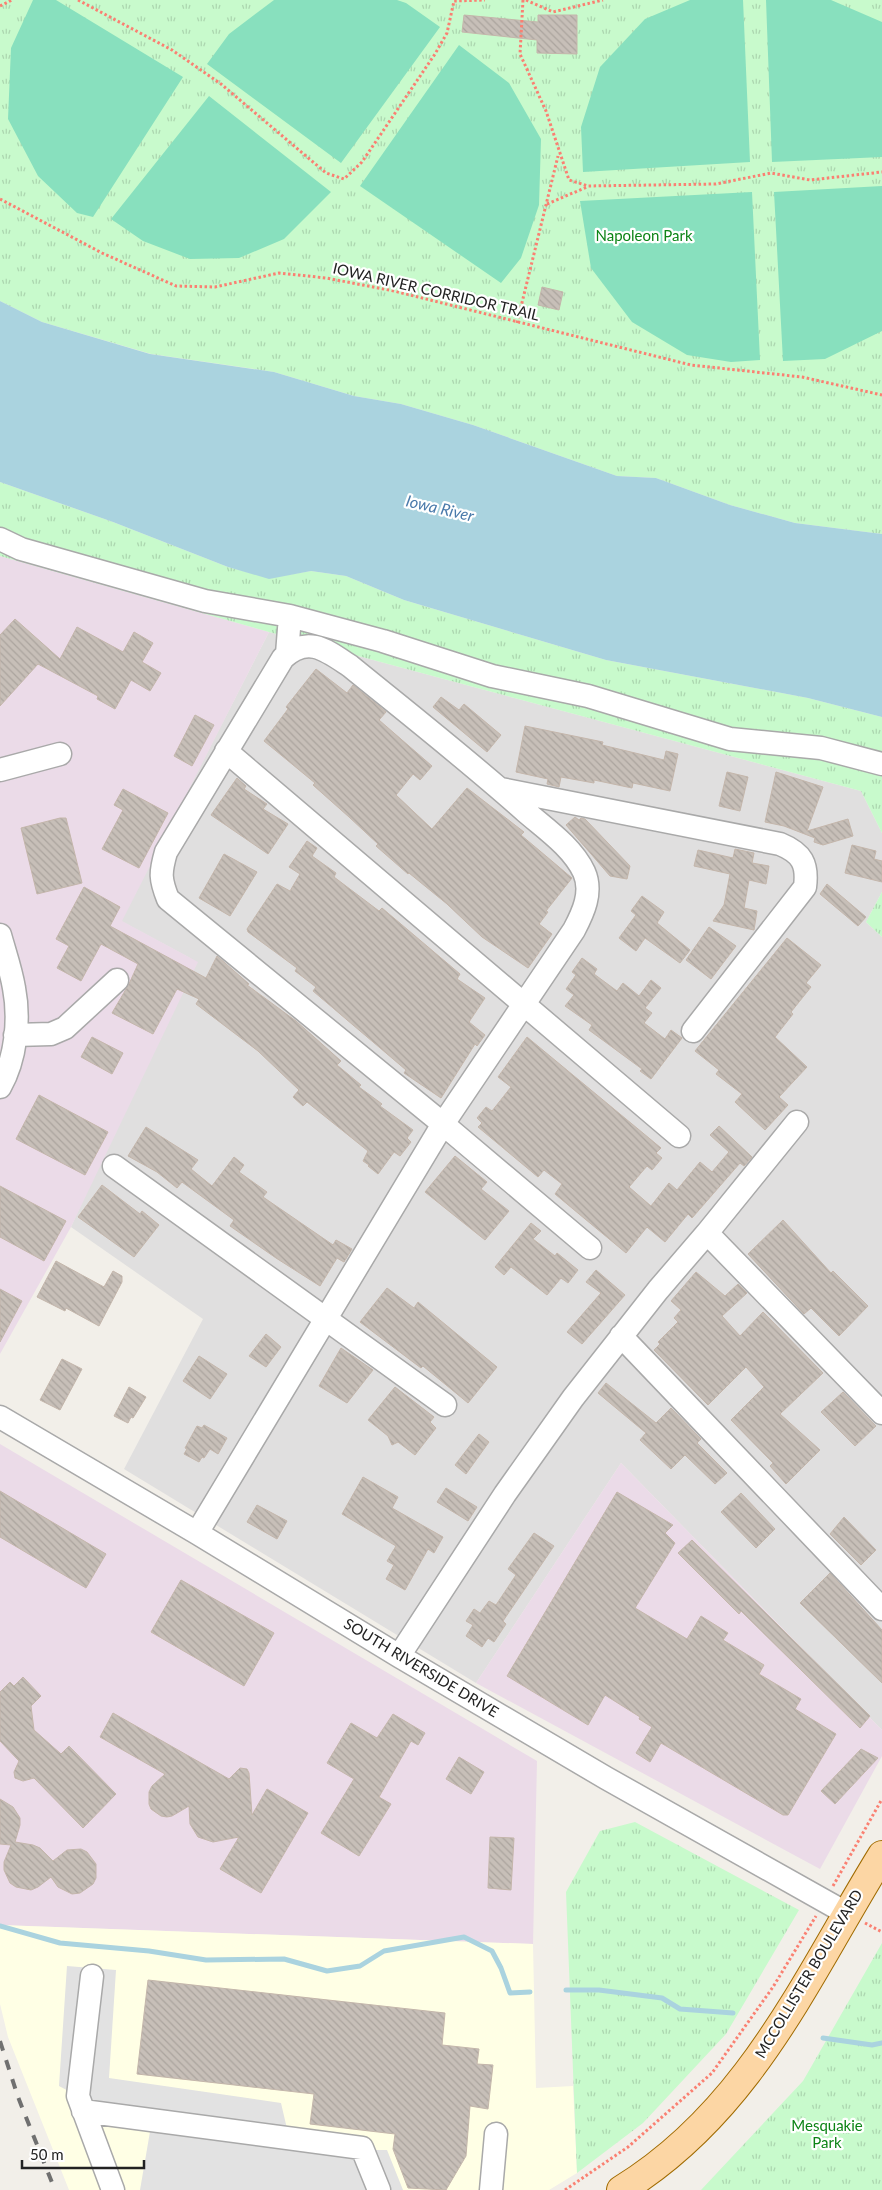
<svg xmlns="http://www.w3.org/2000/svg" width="882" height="2190" font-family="Lato,sans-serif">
<defs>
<pattern id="park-tufts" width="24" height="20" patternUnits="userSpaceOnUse" patternTransform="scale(1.25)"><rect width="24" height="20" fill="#c8facc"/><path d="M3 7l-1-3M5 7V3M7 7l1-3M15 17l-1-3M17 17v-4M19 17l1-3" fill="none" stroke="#acd6af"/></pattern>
<pattern id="building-back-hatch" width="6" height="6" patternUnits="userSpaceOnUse" patternTransform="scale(1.25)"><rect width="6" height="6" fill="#c7bfb8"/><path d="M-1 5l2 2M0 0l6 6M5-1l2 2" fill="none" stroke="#aba49e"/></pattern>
</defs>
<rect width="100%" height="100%" fill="#f2efe9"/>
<path fill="#e0dfdf" d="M 269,632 L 861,791 L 882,833 L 882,892 L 866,922 L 882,937 L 882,1730 L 621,1463 L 476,1683 L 124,1469 L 203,1319 L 71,1227 L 190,958 L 121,921 Z"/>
<path fill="#ebdbe8" d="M 0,556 L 269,632 L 122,921 L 198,962 L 71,1227 L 0,1354 Z
M 0,1444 L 537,1761 L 533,1944 L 0,1925 Z
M 621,1463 L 882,1730 L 882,1756 L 820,1869 L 476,1683 Z"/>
<path fill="#ffffe5" d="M 0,1925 L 533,1944 L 536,2088 L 573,2086 L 577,2173 L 549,2190 L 69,2190 L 8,2037 L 0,2004 Z"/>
<path fill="url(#park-tufts)" d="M 0,0 L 882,0 L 882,534 L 795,523 L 730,505 L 656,478 L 617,476 L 473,425 L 401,404 L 354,396 L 274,372 L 151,354 L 42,322 L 0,301 Z
M 0,482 L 113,522 L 228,567 L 269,578 L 311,571 L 346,576 L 404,600 L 606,660 L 808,698 L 882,717 L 882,833 L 861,791 L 269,632 L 0,556 Z
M 882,892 L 882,937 L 866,922 Z
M 635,1822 L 799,1910 L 726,2034 L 643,2123 L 577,2173 L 566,1892 L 600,1831 Z
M 882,1943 L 882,2190 L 701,2190 L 803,2081 Z"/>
<path fill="#88e0be" d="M 33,0 L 56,0 L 183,77 L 93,217 L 77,213 L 38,176 L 8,119 L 11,48 Z
M 274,0 L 397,0 L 406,3 L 440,27 L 341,163 L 207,64 L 229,34 Z
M 690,0 L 743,0 L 750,162 L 583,172 L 581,127 L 600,67 L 645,19 Z
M 766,0 L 831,0 L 882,22 L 882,157 L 772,162 Z
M 459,45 L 509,83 L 541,139 L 539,205 L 521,258 L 501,283 L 360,186 Z
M 209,96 L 331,192 L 284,239 L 239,258 L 190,259 L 143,241 L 111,219 Z
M 882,186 L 882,331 L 825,359 L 783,361 L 774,192 Z
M 752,192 L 760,360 L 731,362 L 687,355 L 632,322 L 591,268 L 580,201 Z"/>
<path fill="#e2e2e2" d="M 67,1966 L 116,1970 L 109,2078 L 281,2103 L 292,2150 L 387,2150 L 403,2190 L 140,2190 L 152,2120 L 83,2111 L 78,2096 L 59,2086 Z"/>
<path fill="#aad3df" d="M 0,301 L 42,322 L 150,354 L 274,372 L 354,396 L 401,404 L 473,425 L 617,476 L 656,478 L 730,505 L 795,523 L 882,534 L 882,717 L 808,698 L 606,660 L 404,600 L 346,576 L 311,571 L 269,579 L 228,567 L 113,522 L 0,482 Z"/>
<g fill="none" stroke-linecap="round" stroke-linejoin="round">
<path stroke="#aad3df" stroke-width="5" d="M 0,1926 L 60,1943 L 149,1951 L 206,1960 L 284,1959 L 327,1971 L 360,1966 L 384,1951 L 464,1937 L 492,1951 L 501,1968 L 510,1993 L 530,1992
M 566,1990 L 599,1990 L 662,1998 L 680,2009 L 733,2013
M 823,2038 L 872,2045 L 882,2043"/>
</g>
<path fill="url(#building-back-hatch)" stroke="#c4b6ab" d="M 464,15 L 538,22 L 538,15 L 577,15 L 577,54 L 537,53 L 537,40 L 462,32 Z
M 542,287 L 563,292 L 559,310 L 538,305 Z
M 15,619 L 60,659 L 77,627 L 123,652 L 134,632 L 153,643 L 142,662 L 161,673 L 150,691 L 131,680 L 115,709 L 97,699 L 98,696 L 38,664 L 0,706 L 0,635 Z
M 316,669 L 347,693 L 353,685 L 380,707 L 386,712 L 379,720 L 432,766 L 420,780 L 413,774 L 396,795 L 432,829 L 467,788 L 524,832 L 521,835 L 572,878 L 546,911 L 548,912 L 539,924 L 552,934 L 528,968 L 482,937 L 447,904 L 409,873 L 408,874 L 376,846 L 378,844 L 349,817 L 313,785 L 315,783 L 264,741 L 288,709 L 286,707 Z
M 441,697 L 459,710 L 464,704 L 501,735 L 487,752 L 433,707 Z
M 195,715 L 214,725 L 192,766 L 174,756 Z
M 525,726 L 603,742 L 602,745 L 664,760 L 666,751 L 678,754 L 670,791 L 633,783 L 632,788 L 594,780 L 594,783 L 561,777 L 559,787 L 547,784 L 548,779 L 516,772 Z
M 727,772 L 748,777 L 740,811 L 719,806 Z
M 776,772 L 823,787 L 807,831 L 848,819 L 853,836 L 823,845 L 814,842 L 815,838 L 784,826 L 765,822 Z
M 237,778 L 246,786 L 244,789 L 267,804 L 263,809 L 288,824 L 268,854 L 211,815 Z
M 123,789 L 168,813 L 139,868 L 102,849 L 123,810 L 114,805 Z
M 575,817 L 579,820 L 581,818 L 585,819 L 630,866 L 627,879 L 610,876 L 566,825 Z
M 60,818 L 66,818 L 82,883 L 37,894 L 21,828 Z
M 307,841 L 317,848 L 312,856 L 336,873 L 334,877 L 379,911 L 382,908 L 460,974 L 457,979 L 485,998 L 469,1022 L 485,1035 L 477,1046 L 475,1044 L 441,1098 L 404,1073 L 406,1070 L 313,991 L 316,987 L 295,971 L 297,968 L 248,932 L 247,929 L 277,884 L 290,891 L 300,874 L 289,867 Z
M 852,845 L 876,851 L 874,859 L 882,861 L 882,882 L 845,873 Z
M 735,849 L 754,853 L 752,863 L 769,866 L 766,884 L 749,880 L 744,908 L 757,911 L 754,930 L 713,921 L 724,905 L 730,874 L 694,866 L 698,850 L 733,858 Z
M 224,854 L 257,872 L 230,916 L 199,898 Z
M 827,884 L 866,917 L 858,926 L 820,894 Z
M 84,887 L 120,907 L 110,926 L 206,978 L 217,956 L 249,984 L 247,985 L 296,1021 L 341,1061 L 337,1065 L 361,1085 L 359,1087 L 382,1104 L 380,1106 L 413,1130 L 407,1138 L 411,1142 L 400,1156 L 394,1152 L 378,1174 L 368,1166 L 369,1165 L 363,1161 L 368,1151 L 307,1102 L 303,1106 L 293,1097 L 299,1090 L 258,1051 L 196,1004 L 199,999 L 177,989 L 153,1034 L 112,1013 L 129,984 L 138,964 L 101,944 L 81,981 L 57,968 L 69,946 L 56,939 Z
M 642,896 L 664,912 L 657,923 L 690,950 L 680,963 L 645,938 L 636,951 L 619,938 L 636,915 L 631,911 Z
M 709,927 L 736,946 L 711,979 L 686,960 Z
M 787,938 L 821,965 L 806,983 L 811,987 L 791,1012 L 793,1014 L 775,1037 L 807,1067 L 779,1097 L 788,1105 L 765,1130 L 735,1102 L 742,1094 L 716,1074 L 719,1070 L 695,1051 Z
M 582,958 L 597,969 L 594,974 L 617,991 L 623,983 L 639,996 L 651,980 L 661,988 L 645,1008 L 652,1013 L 644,1023 L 665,1039 L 671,1030 L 682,1038 L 651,1079 L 640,1071 L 642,1069 L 589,1030 L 592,1025 L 565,1006 L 574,995 L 566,989 L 576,975 L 572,972 Z
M 92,1037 L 123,1053 L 112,1074 L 81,1057 Z
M 527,1037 L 661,1148 L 656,1153 L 662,1158 L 652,1170 L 647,1166 L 629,1187 L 651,1206 L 669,1183 L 677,1190 L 700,1162 L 712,1172 L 729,1152 L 710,1135 L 719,1126 L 752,1157 L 744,1166 L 740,1163 L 692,1218 L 688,1214 L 665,1242 L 647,1227 L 626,1253 L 555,1194 L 562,1184 L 544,1170 L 538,1177 L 478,1127 L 482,1123 L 477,1118 L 486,1107 L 492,1111 L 511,1087 L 498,1077 Z
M 39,1095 L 108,1132 L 85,1175 L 16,1139 Z
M 146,1127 L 198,1160 L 191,1169 L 212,1186 L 234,1157 L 244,1165 L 239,1172 L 267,1192 L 263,1197 L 333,1245 L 336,1240 L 352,1249 L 344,1262 L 337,1258 L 320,1286 L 276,1258 L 230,1226 L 234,1220 L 182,1182 L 177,1188 L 157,1172 L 128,1156 Z
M 455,1156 L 487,1182 L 481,1189 L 509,1211 L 485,1240 L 425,1192 Z
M 102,1185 L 140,1214 L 142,1211 L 159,1225 L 134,1257 L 78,1217 Z
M 0,1186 L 66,1221 L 44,1261 L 0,1237 Z
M 783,1220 L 831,1273 L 833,1271 L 868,1306 L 839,1336 L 811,1308 L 804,1314 L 748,1254 Z
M 531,1223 L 541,1231 L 533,1239 L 555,1256 L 557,1253 L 578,1270 L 568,1283 L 561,1278 L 547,1295 L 511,1267 L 504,1275 L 495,1267 Z
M 56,1261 L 104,1287 L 113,1271 L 122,1276 L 122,1282 L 99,1326 L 66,1308 L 65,1311 L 37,1297 Z
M 596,1270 L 625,1295 L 582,1344 L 567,1332 L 601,1293 L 586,1282 Z
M 696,1272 L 725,1296 L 738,1284 L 747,1293 L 722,1316 L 740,1336 L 763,1312 L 823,1373 L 780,1414 L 820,1450 L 786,1484 L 770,1466 L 773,1463 L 731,1420 L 764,1387 L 746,1367 L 708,1405 L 654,1350 L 660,1344 L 658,1342 L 678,1322 L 674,1318 L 681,1310 L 671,1301 Z
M 387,1288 L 414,1308 L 418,1302 L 497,1367 L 468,1403 L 423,1366 L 421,1368 L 360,1322 Z
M 0,1289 L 22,1301 L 0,1342 Z
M 266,1334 L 281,1347 L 266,1367 L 249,1356 Z
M 341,1348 L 373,1370 L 347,1403 L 319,1386 Z
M 199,1356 L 227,1374 L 210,1399 L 183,1381 Z
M 62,1359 L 82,1369 L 60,1410 L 40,1400 Z
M 606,1383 L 656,1423 L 671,1408 L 701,1439 L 697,1443 L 727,1473 L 715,1484 L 685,1455 L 671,1469 L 640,1440 L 646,1433 L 598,1393 Z
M 129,1387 L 146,1397 L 133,1418 L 131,1417 L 128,1423 L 114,1416 Z
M 395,1387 L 434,1417 L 430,1422 L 436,1428 L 415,1455 L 398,1442 L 392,1445 L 388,1436 L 368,1420 Z
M 843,1392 L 876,1426 L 855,1446 L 821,1412 Z
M 204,1425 L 227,1438 L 218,1454 L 210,1449 L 204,1458 L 202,1457 L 199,1462 L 184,1454 L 187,1449 L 185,1448 L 197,1426 L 202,1428 Z
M 479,1434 L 489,1442 L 466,1474 L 455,1465 Z
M 363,1477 L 398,1497 L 392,1508 L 443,1537 L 434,1553 L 428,1549 L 405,1590 L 386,1579 L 394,1565 L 387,1561 L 396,1546 L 342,1514 Z
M 446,1488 L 477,1507 L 468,1521 L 437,1502 Z
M 0,1491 L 106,1554 L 86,1588 L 0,1537 Z
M 617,1492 L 673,1525 L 665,1533 L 675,1543 L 635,1608 L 687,1639 L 701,1616 L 728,1633 L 723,1640 L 764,1665 L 759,1674 L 801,1699 L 795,1709 L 836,1734 L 788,1815 L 783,1815 L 661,1743 L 650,1762 L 636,1753 L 652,1727 L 639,1719 L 640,1717 L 605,1695 L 588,1725 L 507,1676 Z
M 741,1493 L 775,1529 L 756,1548 L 721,1512 Z
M 257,1505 L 287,1521 L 277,1539 L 247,1522 Z
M 844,1517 L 876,1550 L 861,1565 L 830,1534 Z
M 534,1533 L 554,1546 L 503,1621 L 506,1624 L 494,1642 L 488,1638 L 482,1647 L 466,1636 L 473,1625 L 466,1621 L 474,1609 L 480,1613 L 489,1601 L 496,1605 L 516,1575 L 508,1569 Z
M 692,1540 L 870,1716 L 860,1728 L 741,1611 L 739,1614 L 678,1553 Z
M 830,1573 L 882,1630 L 882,1683 L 800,1603 Z
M 181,1580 L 274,1633 L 244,1686 L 151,1632 Z
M 23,1677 L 41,1696 L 31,1706 L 34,1730 L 61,1754 L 69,1746 L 116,1794 L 83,1828 L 34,1778 L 23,1781 L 15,1778 L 14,1772 L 19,1761 L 0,1741 L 0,1692 L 10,1682 L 14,1686 Z
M 113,1713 L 229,1779 L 240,1768 L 247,1769 L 249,1773 L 252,1815 L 267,1789 L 308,1813 L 261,1893 L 220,1869 L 239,1837 L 213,1842 L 198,1837 L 190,1824 L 189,1806 L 172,1816 L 167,1817 L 161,1816 L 151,1809 L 149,1804 L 149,1792 L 152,1786 L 165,1774 L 100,1737 Z
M 393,1714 L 425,1733 L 418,1745 L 411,1741 L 379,1797 L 391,1804 L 359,1856 L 321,1833 L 354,1779 L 327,1763 L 351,1723 L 377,1738 Z
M 861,1749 L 878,1758 L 835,1804 L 821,1791 Z
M 459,1757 L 484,1772 L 471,1794 L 446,1779 Z
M 0,1799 L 13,1807 L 20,1818 L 20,1825 L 15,1842 L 33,1845 L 40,1848 L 53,1861 L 67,1850 L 81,1849 L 87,1852 L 96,1864 L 96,1878 L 93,1884 L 80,1893 L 72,1894 L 58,1887 L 51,1877 L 38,1887 L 31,1890 L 16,1887 L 10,1883 L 4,1870 L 4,1862 L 11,1845 L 0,1844 Z
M 490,1837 L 514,1838 L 511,1890 L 488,1888 Z
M 148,1980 L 445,2013 L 442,2045 L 479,2049 L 477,2064 L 493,2065 L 488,2109 L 470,2106 L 466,2156 L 446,2190 L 408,2188 L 393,2149 L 395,2134 L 310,2124 L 314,2094 L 137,2074 Z"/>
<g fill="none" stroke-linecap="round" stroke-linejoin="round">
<defs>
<path id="minor" d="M 0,539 L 21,549 L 205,601 L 290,616
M 287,654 L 290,616 L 383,641 L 492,676 L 588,696 L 730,739 L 821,748 L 882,764
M 226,751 L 679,1136
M 0,770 L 60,754
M 501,789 L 780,844 C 802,853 808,864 805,887 L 693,1031
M 0,935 C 5,953 11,970 14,988 C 20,1019 16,1059 0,1087
M 15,1035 L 51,1034 L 65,1028 L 117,980
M 114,1166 L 445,1405
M 707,1233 L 882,1413
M 621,1336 L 882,1609
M 0,1417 L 197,1533 L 399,1656 L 606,1778 L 846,1913
M 197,1533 L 443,1124 L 168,899 C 160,879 160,873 166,852 L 283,658 C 308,635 326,650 350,666 C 409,714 469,761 526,812 C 547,830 572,847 584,872 C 593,892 583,913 574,930 L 443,1124 L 590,1248
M 399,1656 L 505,1494 L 573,1398 L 658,1290 L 707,1233 L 797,1122
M 92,1976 L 78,2096 L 113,2190
M 83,2111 L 362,2148 L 379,2190
M 491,2190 L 496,2134"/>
<path id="major" d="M 621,2190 C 750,2111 806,1978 882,1855"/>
</defs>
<use href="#minor" stroke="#a9a9a9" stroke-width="25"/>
<use href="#major" stroke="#a06b00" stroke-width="30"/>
<path stroke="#fa8072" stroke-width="3" stroke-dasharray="2.5 2.5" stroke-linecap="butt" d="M 78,0 L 172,50 L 221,84 L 326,173 L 344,179 L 362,162 L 435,54 L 447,33 L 454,1 L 485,0
M 523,0 L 520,54 L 546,111 L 569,180 L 588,186 L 716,184 L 771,173 L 810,180 L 882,172
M 526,0 L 553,12 L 603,0
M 0,6 L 12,0
M 0,199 L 102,253 L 176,286 L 215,287 L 279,273 L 326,278 L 394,291 L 691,365 L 802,377 L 882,395
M 547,204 L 587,187
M 517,323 L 558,156
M 833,1886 L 882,1799
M 865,1923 L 882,1932
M 565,2190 L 628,2147 L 712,2073 L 773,1987 L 816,1916"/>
<use href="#minor" stroke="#fff" stroke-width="22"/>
<use href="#major" stroke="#fcd6a4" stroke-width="28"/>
<path stroke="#707070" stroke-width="4" stroke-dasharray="10 10" stroke-linecap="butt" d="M 0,2041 L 18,2097 L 55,2190"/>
</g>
<g text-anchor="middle" stroke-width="4.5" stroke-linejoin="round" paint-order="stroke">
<g font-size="15" fill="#0c8416" stroke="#fff">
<text x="644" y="241">Napoleon Park</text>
<text x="827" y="2131">Mesquakie<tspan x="827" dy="17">Park</tspan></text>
</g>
<g font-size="15" fill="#222" stroke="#fff">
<text transform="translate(436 292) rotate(13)" y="5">IOWA RIVER CORRIDOR TRAIL</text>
<text transform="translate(421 1668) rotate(31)" y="5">SOUTH RIVERSIDE DRIVE</text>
<text transform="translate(809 1974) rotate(-59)" y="5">MCCOLLISTER BOULEVARD</text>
</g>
<g font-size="16" font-style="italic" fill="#4a7aab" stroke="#fff">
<text transform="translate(440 508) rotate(13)" y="6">Iowa River</text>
</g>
</g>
<path d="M22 2160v8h122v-8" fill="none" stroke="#222222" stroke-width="2.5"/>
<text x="30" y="2160" font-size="15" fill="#222222" stroke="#ffffff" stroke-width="4" paint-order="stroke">50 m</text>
</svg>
